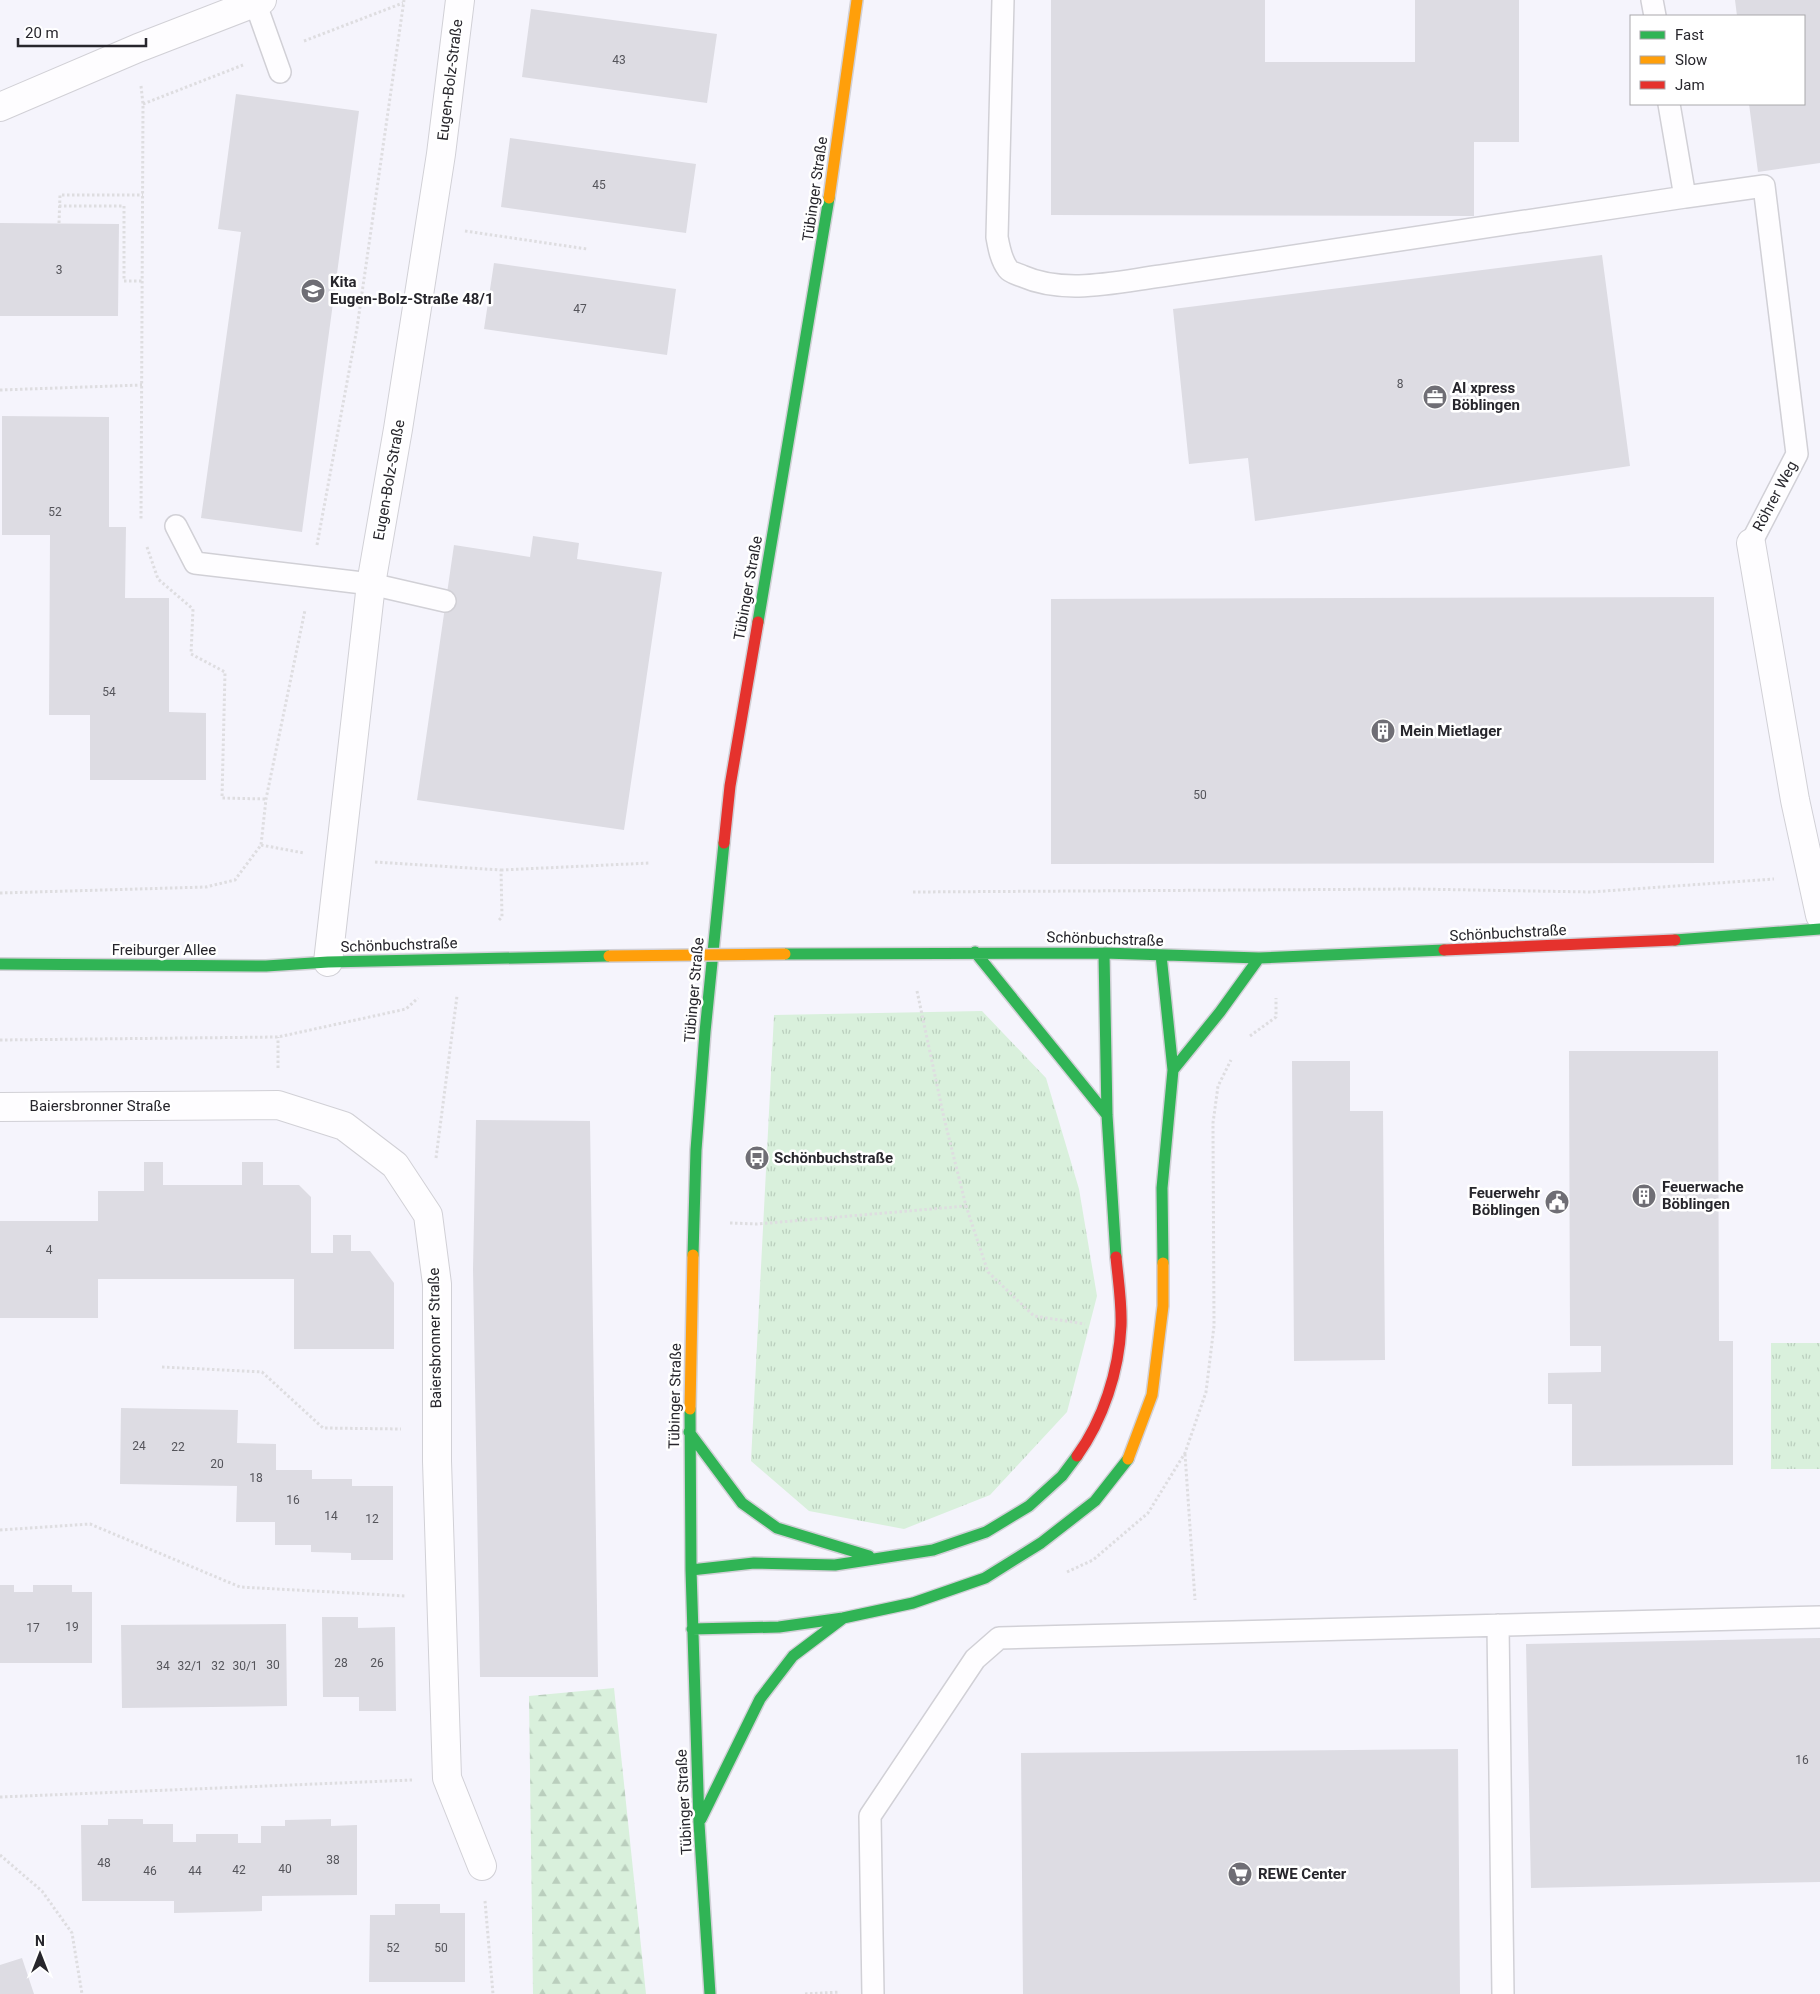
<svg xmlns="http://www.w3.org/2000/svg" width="1820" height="1994" font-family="Roboto,sans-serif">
<defs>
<pattern id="grass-tufts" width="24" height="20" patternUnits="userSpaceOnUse" patternTransform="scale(1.25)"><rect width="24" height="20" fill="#d9f0dc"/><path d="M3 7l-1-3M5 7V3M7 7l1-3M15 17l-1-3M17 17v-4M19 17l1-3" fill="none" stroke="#bacebd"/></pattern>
<pattern id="forest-firs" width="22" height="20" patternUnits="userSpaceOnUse" patternTransform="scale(1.25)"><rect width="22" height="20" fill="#d9f0dc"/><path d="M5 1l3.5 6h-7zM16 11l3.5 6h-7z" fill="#bacebd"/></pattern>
</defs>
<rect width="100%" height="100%" fill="#f5f4fc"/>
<path fill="url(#grass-tufts)" d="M 982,1011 L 1046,1078 L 1079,1189 L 1097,1296 L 1067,1412 L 990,1495 L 904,1529 L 809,1511 L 751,1461 L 774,1015 Z
M 1771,1343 L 1820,1343 L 1820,1469 L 1771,1469 Z"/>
<path fill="url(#forest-firs)" d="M 614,1688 L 646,1994 L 533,1994 L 529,1696 Z"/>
<path fill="#dddce3" d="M 1051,0 L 1265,0 L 1265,62 L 1415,62 L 1415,0 L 1519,0 L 1519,142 L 1474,142 L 1474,216 L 1051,215 Z
M 1735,0 L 1820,0 L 1820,163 L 1758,172 L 1749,104 L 1804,104 L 1804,16 L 1737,16 Z
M 531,9 L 717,34 L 707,103 L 522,77 Z
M 236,94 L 359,111 L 302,532 L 201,518 L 241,232 L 218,229 Z
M 510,138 L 696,164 L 686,233 L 501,207 Z
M 0,223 L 119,224 L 118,316 L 0,316 Z
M 1602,255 L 1630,466 L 1255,521 L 1248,458 L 1189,464 L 1173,309 Z
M 494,263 L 676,289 L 667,355 L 484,329 Z
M 2,416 L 109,417 L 109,527 L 126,527 L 125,598 L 169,598 L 169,712 L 206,713 L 206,780 L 90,780 L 90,715 L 49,715 L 50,535 L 2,535 Z
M 533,536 L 579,543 L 577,559 L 662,572 L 624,830 L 417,800 L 454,545 L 530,557 Z
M 1714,597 L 1714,863 L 1051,864 L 1051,599 Z
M 1569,1051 L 1718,1051 L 1719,1341 L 1733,1341 L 1733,1465 L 1572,1466 L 1572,1404 L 1548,1404 L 1548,1373 L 1601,1372 L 1601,1346 L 1570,1346 Z
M 1292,1061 L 1350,1061 L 1350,1111 L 1383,1111 L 1385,1360 L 1294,1361 Z
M 476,1120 L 590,1121 L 598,1677 L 480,1677 L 473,1269 Z
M 144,1162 L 163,1162 L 163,1185 L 242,1185 L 242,1162 L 263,1162 L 263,1185 L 299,1185 L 311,1197 L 311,1253 L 333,1253 L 333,1235 L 351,1235 L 351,1251 L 370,1251 L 394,1283 L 394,1349 L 294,1349 L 294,1279 L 98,1279 L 98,1318 L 0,1318 L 0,1221 L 98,1221 L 98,1191 L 144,1191 Z
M 121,1408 L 238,1410 L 237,1443 L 276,1444 L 276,1470 L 312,1470 L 312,1479 L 352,1479 L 352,1486 L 393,1486 L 393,1560 L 351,1560 L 351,1553 L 311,1552 L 311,1545 L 275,1545 L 275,1522 L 236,1522 L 237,1486 L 120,1484 Z
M 0,1585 L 14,1585 L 14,1592 L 33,1592 L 33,1585 L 72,1585 L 72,1592 L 92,1592 L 92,1663 L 0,1663 Z
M 322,1617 L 358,1617 L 358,1628 L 395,1627 L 396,1711 L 359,1711 L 359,1697 L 323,1697 Z
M 286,1624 L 287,1706 L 122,1708 L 121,1625 Z
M 1820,1638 L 1820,1882 L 1531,1888 L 1526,1644 Z
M 1458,1749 L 1460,1994 L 1023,1994 L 1021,1753 Z
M 108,1819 L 143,1819 L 143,1824 L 173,1824 L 173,1842 L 196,1842 L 196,1834 L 238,1834 L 238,1843 L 261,1843 L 261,1826 L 285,1826 L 285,1820 L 331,1819 L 331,1826 L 357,1825 L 357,1895 L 262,1896 L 262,1911 L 174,1913 L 174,1901 L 82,1901 L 81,1825 L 108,1825 Z
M 395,1904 L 440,1904 L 440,1913 L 465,1913 L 465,1982 L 369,1982 L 370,1915 L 395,1915 Z
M 22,1958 L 34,1994 L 0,1994 L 0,1965 Z"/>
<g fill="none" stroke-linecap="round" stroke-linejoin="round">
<defs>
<path id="lane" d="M 1003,0 L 997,237 C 999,248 1001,260 1008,269 C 1011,273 1018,274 1022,276 C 1065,295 1116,282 1161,276 L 1685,197
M 1652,0 L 1655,16
M 255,2 L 280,72
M 1669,104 L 1685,197 L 1764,186 L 1797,454 L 1751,543
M 176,526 L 195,563 L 371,584 L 445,601
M 1498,1625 L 1503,1994
M 873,1994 L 870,1816 L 975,1659 L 999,1638 L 1820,1617"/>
<path id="street" d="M 0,107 L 138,48 L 262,0
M 1751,543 L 1795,800 L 1820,915
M 328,962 L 371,584 L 398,429 L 441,154 L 460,0
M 0,1107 L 278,1105 L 344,1126 L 395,1165 L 428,1215 L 437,1284 L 437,1461 L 447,1778 L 482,1866"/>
<path id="fast" d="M 758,622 L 829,198
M 1675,940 L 1820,929
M 975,952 L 1107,1115
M 1104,953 L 1107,1115 L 1116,1257
M 785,954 L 1104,953 L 1259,958 L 1444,950
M 1161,955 L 1173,1070 L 1162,1188 L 1163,1263
M 0,964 L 266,966 L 328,962 L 609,956
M 1173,1070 L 1220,1012 L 1259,958
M 693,1255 L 696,1150 L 705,1032 L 724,843
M 690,1409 L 691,1570 L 699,1823 L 710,1994
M 689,1432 L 742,1503 L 777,1528 L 869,1556
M 691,1570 L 754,1563 L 835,1565 L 933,1550 L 986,1532 L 1029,1506 L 1062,1476 L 1077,1456
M 692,1629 L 779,1627 L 843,1618 L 913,1603 L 985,1578 L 1041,1543 L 1095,1501 L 1128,1459
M 701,1819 L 760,1699 L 793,1656 L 842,1619"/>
<path id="slow" d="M 829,198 L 857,0
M 690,1409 L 693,1255
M 1128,1459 L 1152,1395 L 1163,1306 L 1163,1263"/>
<path id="jam" d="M 724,843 L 730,786 L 758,622
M 1444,950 L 1675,940
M 1077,1456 C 1103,1420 1119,1371 1121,1326 C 1122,1304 1118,1279 1116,1257"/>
</defs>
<use href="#lane" stroke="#d1d0d6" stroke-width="24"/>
<use href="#street" stroke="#d1d0d6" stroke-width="30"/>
<use href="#fast" stroke="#d1d0d6" stroke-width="14"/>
<use href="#slow" stroke="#d1d0d6" stroke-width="14"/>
<use href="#jam" stroke="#d1d0d6" stroke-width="14"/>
<path stroke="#dedde0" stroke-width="3" stroke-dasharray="2.5 2.5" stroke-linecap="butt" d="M 304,41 L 403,3
M 141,86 L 143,104 L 141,520
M 143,104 L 243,65
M 59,206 L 124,206 L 124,281 L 143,281
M 59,223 L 60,195 L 143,195
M 465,231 L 587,249
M 0,390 L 142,385
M 317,545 L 357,328 L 404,0
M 147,547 L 158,579 L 193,609 L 191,654 L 225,672 L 222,798 L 266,799
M 261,845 L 304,853
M 375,862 L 501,870 L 502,917 L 498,921
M 501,870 L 650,863
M 913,892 L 1414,889 L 1591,892 L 1774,879
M 0,893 L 206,887 L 235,880 L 261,845 L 266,799 L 305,610
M 917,991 L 944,1118 L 966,1206 L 988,1272 L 1034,1316 L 1085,1324
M 1250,1036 L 1276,1017 L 1276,998
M 0,1040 L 278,1037 L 406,1009 L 418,998
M 278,1068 L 278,1037
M 436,1158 L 457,996
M 730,1223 L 757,1224 L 966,1206
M 162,1367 L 262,1372 L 323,1428 L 401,1429
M 1185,1454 L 1195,1600
M 0,1530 L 90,1524 L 240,1587 L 406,1596
M 1067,1572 L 1093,1560 L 1148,1513 L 1185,1453 L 1206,1392 L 1214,1326 L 1213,1123 L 1218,1086 L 1231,1060
M 0,1797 L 412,1780
M 0,1855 L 42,1891 L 72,1933 L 82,1994
M 485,1901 L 493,1994
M 805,1994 L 840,1992"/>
<use href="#lane" stroke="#fefdff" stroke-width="21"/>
<use href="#street" stroke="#fefdff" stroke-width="28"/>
<use href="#fast" stroke="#30b455" stroke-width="11"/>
<use href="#slow" stroke="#ff9f0a" stroke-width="11"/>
<use href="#jam" stroke="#e5322d" stroke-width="11"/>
<defs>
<path id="slow-bridge" d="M 609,956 L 785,954"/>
</defs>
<use href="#slow-bridge" stroke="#d1d0d6" stroke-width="14" stroke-linecap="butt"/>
<use href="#slow-bridge" stroke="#ff9f0a" stroke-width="11"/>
</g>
<defs>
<symbol id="school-disc" viewBox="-11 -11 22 22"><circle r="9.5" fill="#6f6e75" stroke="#fff"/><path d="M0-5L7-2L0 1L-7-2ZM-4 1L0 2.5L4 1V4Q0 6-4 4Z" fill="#fff"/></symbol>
<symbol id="office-disc" viewBox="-11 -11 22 22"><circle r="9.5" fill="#6f6e75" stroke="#fff"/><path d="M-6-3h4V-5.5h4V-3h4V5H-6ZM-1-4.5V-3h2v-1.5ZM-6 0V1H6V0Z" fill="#fff"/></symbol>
<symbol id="building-disc" viewBox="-11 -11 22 22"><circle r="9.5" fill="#6f6e75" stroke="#fff"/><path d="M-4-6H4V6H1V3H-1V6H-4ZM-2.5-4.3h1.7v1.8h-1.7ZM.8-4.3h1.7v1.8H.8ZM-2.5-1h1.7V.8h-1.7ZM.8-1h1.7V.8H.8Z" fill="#fff"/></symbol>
<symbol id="bus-disc" viewBox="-11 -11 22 22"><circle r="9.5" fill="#6f6e75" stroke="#fff"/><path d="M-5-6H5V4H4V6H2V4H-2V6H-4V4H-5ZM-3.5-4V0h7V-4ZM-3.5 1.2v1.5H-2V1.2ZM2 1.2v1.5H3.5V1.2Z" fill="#fff"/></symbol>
<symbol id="civic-disc" viewBox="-11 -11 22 22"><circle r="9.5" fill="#6f6e75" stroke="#fff"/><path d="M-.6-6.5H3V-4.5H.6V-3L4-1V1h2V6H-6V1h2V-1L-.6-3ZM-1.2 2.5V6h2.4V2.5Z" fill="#fff"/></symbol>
<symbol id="supermarket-disc" viewBox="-11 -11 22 22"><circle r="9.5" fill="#6f6e75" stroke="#fff"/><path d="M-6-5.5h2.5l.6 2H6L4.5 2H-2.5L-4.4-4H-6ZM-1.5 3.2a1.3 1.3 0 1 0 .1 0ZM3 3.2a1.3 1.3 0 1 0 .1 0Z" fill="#fff"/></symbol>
</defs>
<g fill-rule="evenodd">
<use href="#school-disc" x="299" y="277" width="28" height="28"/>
<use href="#office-disc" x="1421" y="383" width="28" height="28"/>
<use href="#building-disc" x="1369" y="717" width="28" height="28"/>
<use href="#bus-disc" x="743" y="1144" width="28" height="28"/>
<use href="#building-disc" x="1630" y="1182" width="28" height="28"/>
<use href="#civic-disc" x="1543" y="1188" width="28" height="28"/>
<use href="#supermarket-disc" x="1226" y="1860" width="28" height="28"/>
</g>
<g text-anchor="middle" stroke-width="5" stroke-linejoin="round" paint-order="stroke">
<g font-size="12" fill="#54545a">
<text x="619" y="64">43</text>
<text x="599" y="189">45</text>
<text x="59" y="274">3</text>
<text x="580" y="313">47</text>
<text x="1400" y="388">8</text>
<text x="55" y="516">52</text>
<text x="109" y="696">54</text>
<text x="1200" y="799">50</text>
<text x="49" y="1254">4</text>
<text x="139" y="1450">24</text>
<text x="178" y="1451">22</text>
<text x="217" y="1468">20</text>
<text x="256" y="1482">18</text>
<text x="293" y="1504">16</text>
<text x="331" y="1520">14</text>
<text x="372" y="1523">12</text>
<text x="72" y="1631">19</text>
<text x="33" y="1632">17</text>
<text x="341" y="1667">28</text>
<text x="377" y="1667">26</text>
<text x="273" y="1669">30</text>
<text x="163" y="1670">34</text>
<text x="190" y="1670">32/1</text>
<text x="218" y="1670">32</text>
<text x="245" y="1670">30/1</text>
<text x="1802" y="1764">16</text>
<text x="333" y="1864">38</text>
<text x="104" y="1867">48</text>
<text x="285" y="1873">40</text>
<text x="239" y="1874">42</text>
<text x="150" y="1875">46</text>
<text x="195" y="1875">44</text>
<text x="393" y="1952">52</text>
<text x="441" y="1952">50</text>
</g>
<g font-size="15" fill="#27262c" stroke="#fff">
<text transform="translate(450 80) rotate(-83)" y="5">Eugen-Bolz-Straße</text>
<text transform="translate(815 189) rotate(-82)" y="5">Tübinger Straße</text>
<text transform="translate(389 480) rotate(-80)" y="5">Eugen-Bolz-Straße</text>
<text transform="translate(1775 496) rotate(-62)" y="5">Röhrer Weg</text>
<text transform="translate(748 588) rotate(-80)" y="5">Tübinger Straße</text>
<text transform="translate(1508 933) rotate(-3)" y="5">Schönbuchstraße</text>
<text transform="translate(1105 939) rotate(2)" y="5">Schönbuchstraße</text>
<text transform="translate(399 945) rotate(-2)" y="5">Schönbuchstraße</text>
<text x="164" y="955">Freiburger Allee</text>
<text transform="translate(694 990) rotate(-85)" y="5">Tübinger Straße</text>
<text x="100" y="1111">Baiersbronner Straße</text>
<text transform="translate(435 1338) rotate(-91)" y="5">Baiersbronner Straße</text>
<text transform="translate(675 1396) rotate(-89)" y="5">Tübinger Straße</text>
<text transform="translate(684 1802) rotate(-93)" y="5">Tübinger Straße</text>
</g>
<g font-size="15" font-weight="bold" fill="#27262c" stroke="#fff" text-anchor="start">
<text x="330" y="287">Kita<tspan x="330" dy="17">Eugen-Bolz-Straße 48/1</tspan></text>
<text x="1452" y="393">AI xpress<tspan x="1452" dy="17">Böblingen</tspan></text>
<text x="1400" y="736">Mein Mietlager</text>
<text x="774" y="1163">Schönbuchstraße</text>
<text x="1662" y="1192">Feuerwache<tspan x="1662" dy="17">Böblingen</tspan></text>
<text x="1540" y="1198" text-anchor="end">Feuerwehr<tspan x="1540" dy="17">Böblingen</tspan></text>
<text x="1258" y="1879">REWE Center</text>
</g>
</g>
<rect x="1630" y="15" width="175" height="90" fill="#ffffff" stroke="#a9a8ab"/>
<rect x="1640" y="31" width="25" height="8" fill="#30b455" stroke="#a9a8ab"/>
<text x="1675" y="40" font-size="15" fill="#27262c">Fast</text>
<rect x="1640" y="56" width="25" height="8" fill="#ff9f0a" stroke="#a9a8ab"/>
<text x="1675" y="65" font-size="15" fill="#27262c">Slow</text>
<rect x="1640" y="81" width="25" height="8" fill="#e5322d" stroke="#a9a8ab"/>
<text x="1675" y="90" font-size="15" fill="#27262c">Jam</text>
<g transform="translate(40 1954)" stroke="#ffffff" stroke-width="4" paint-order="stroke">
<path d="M0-4L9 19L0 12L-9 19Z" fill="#27262c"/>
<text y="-8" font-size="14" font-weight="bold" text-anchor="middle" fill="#27262c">N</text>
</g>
<path d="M18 38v8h128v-8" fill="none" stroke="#27262c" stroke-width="2.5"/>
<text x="25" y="38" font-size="15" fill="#27262c" stroke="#ffffff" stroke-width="4" paint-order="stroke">20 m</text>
</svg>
